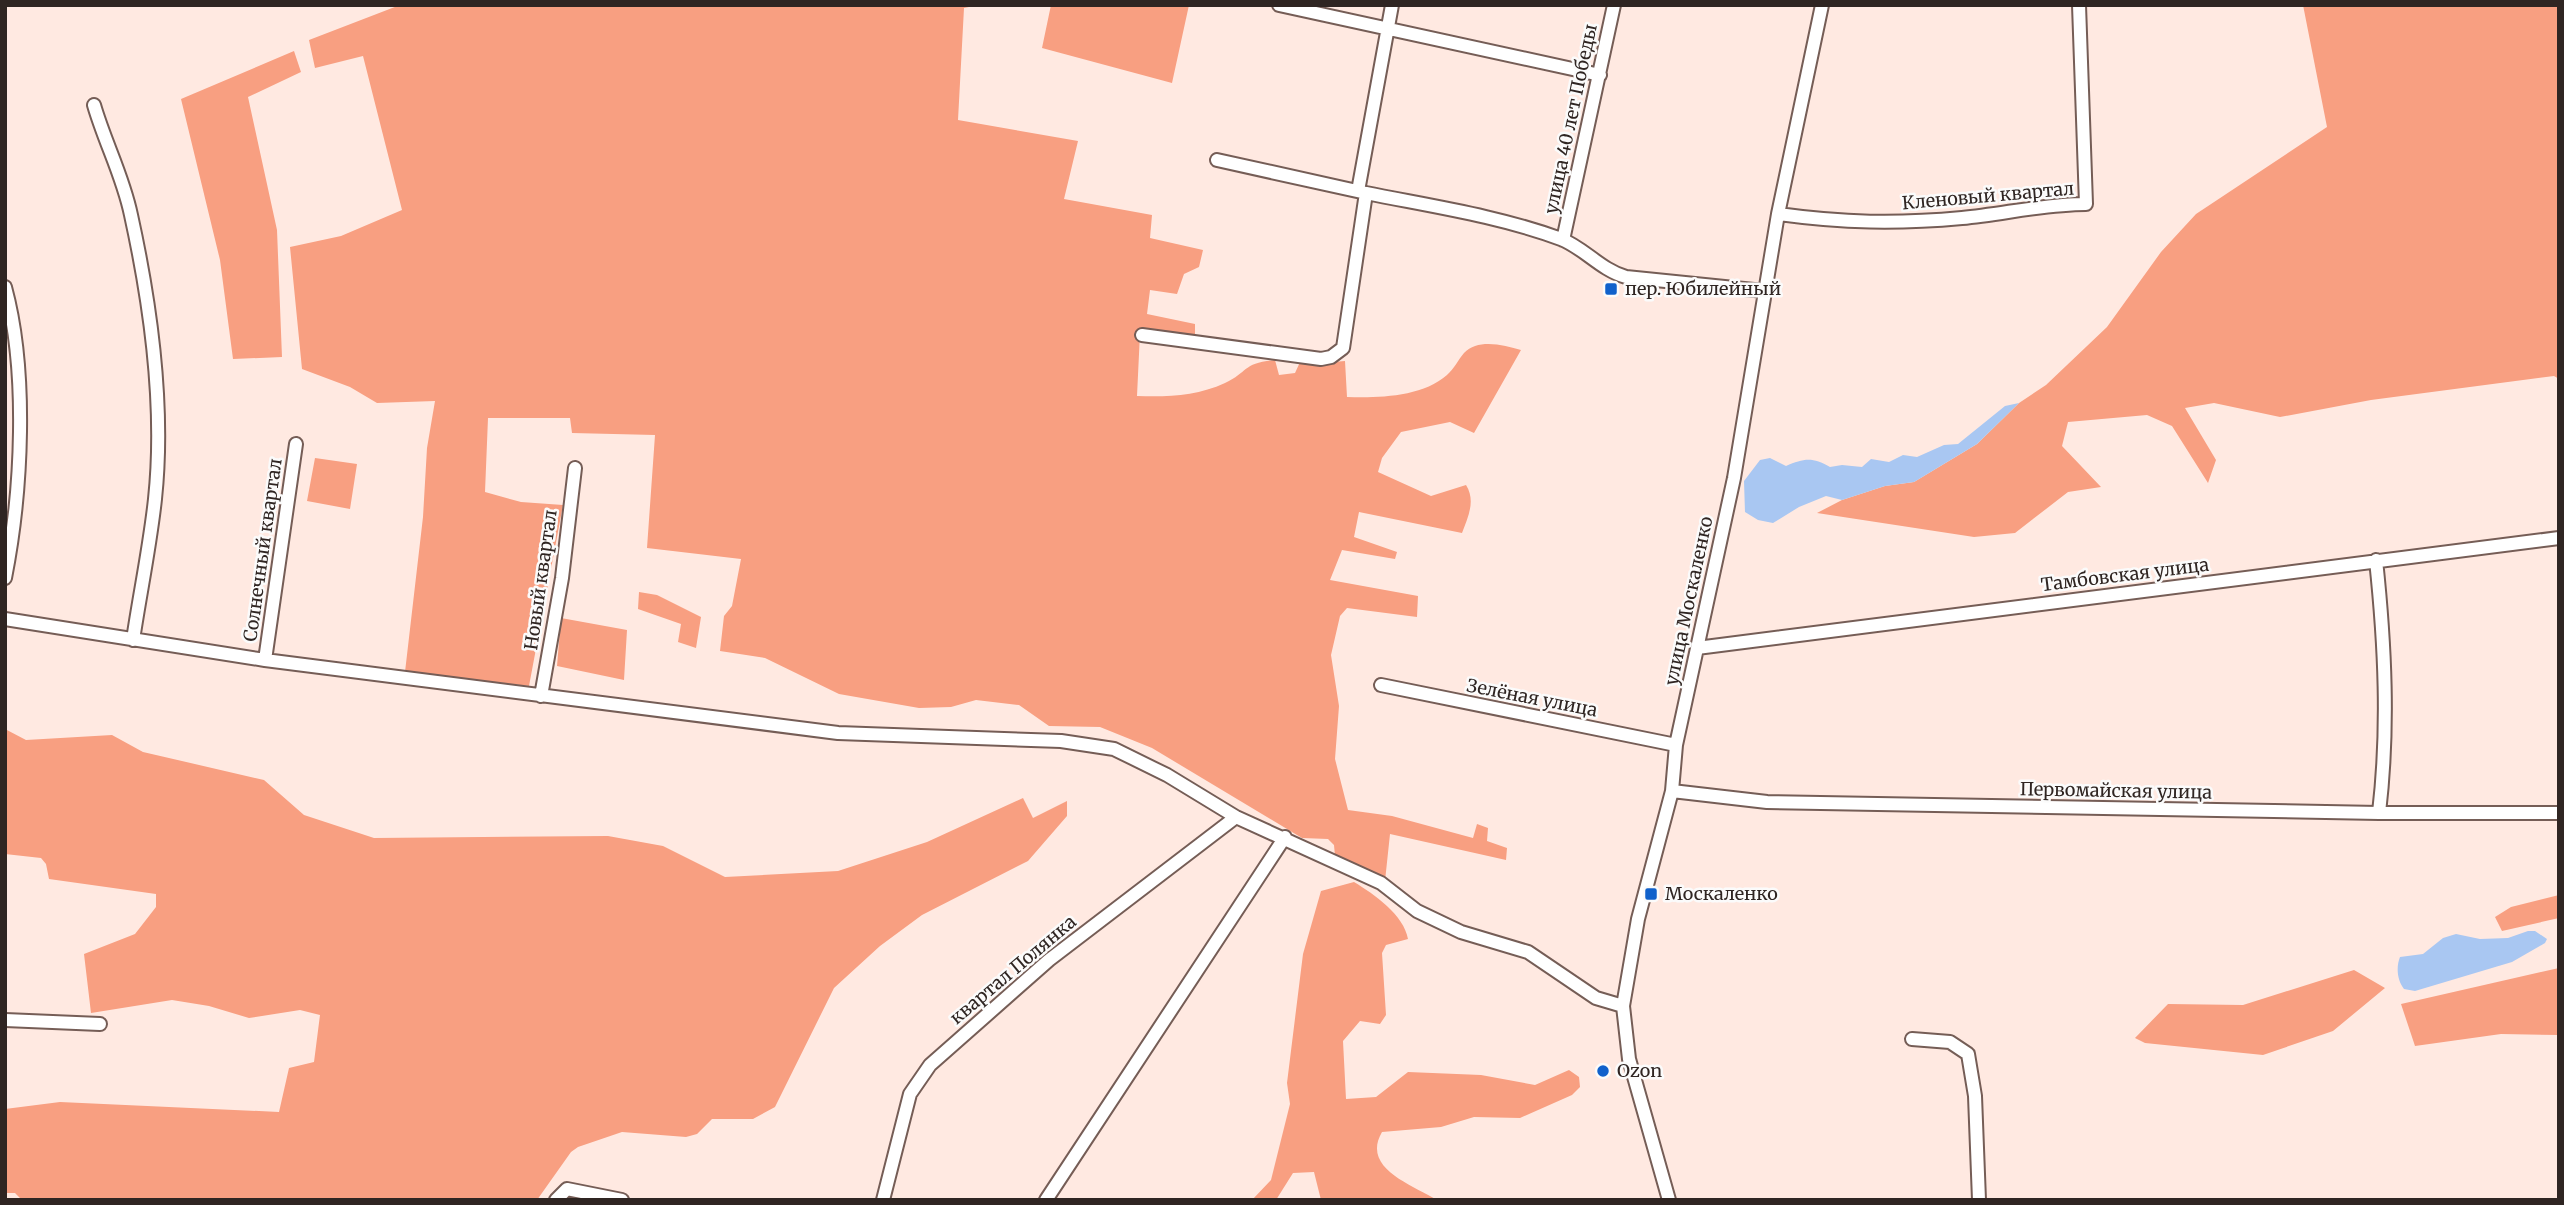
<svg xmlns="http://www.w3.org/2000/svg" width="2564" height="1205" font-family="Merriweather,serif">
<rect width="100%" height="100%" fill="#ffe9e1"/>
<path fill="#f89f81" d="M 400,5 L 979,5 L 964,8 L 958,120 L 1078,141 L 1064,199 L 1152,215 L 1150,238 L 1203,250 L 1199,267 L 1184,274 L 1177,294 L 1150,290 L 1147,314 L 1195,324 L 1195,339 L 1140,333 L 1137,396 C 1168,397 1197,396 1225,383 C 1249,372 1242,363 1275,360 L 1279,375 L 1295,373 L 1301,360 L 1321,363 L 1345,361 L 1347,397 C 1379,398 1422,397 1447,375 C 1454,369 1458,360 1464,353 C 1478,338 1504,345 1521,350 L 1474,433 L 1450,422 L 1401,432 L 1382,458 L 1378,472 L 1431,496 L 1466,485 C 1476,501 1468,517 1462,533 L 1359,512 L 1354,537 L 1397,552 L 1395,559 L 1342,550 L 1330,580 L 1418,596 L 1417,617 L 1347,608 L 1340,616 L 1331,655 L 1339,706 L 1335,759 L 1348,810 L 1392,816 L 1473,838 L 1477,824 L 1488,828 L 1487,841 L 1507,848 L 1506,860 L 1390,834 L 1385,881 L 1335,856 L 1334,845 L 1328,839 L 1302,838 L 1152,748 L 1100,727 L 1049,726 L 1019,705 L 976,700 L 951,707 L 919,708 L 839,694 L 765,658 L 720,651 L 724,616 L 732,606 L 741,559 L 647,548 L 655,435 L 572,433 L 570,418 L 488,418 L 485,492 L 521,502 L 563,505 L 529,686 L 405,672 L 423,517 L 427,448 L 435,401 L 377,403 L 350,387 L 302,369 L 290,247 L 341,236 L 402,210 L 363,56 L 315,68 L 309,40 Z
M 1051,5 L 1189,5 L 1172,83 L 1042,48 Z
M 2303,5 L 2559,5 L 2559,379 L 2554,376 L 2371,400 L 2280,417 L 2214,403 L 2185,408 L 2216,460 L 2208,483 L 2172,426 L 2147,415 L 2068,422 L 2062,446 L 2101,487 L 2068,492 L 2015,533 L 1974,537 L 1817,513 L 1842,500 L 1885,486 L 1914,482 L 1977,444 L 2019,403 L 2046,385 L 2107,327 L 2161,252 L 2196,214 L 2327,127 Z
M 294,51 L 301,72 L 248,97 L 277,230 L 282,357 L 233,359 L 220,260 L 181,99 Z
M 315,458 L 357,464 L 350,509 L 307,501 Z
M 639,592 L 657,595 L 701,617 L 696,648 L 678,642 L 681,624 L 638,609 Z
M 561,618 L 627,630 L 624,680 L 557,666 Z
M 5,729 L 26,740 L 112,735 L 143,752 L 264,780 L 304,815 L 374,838 L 608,836 L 663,846 L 725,877 L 838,871 L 927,842 L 1023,798 L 1033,818 L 1067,801 L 1067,816 L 1028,861 L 922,915 L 880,946 L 834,988 L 775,1107 L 753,1119 L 712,1119 L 697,1134 L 686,1137 L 622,1132 L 578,1147 L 571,1152 L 537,1200 L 22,1200 L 15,1193 L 5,1193 L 5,1109 L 60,1102 L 279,1112 L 289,1068 L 314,1062 L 320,1015 L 300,1010 L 249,1018 L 209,1006 L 172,1000 L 91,1013 L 84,954 L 135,934 L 156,907 L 156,894 L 49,879 L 46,864 L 41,858 L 5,854 Z
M 1354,882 C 1374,894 1404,915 1408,939 L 1386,945 L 1382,953 L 1386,1015 L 1380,1024 L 1360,1021 L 1343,1041 L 1346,1099 L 1376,1097 L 1408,1072 L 1481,1075 L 1535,1085 L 1569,1070 L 1579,1077 L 1580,1087 L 1572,1095 L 1520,1118 L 1474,1117 L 1441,1127 L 1382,1132 C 1361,1168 1411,1184 1437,1200 L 1321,1200 L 1314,1172 L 1293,1173 L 1276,1200 L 1252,1200 L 1271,1180 L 1290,1104 L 1287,1083 L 1303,954 L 1321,891 Z
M 2559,895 L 2559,918 L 2502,931 L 2495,917 L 2511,907 Z
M 2559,968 L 2559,1035 L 2501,1034 L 2415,1046 L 2401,1004 Z
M 2354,970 L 2385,988 L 2333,1031 L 2263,1055 L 2145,1043 L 2135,1038 L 2168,1004 L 2243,1005 Z"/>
<path fill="#a9c7f2" d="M 2019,403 L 1977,444 L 1914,482 L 1885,486 L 1842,500 L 1826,496 L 1799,507 L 1773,523 L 1758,520 L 1745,512 L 1744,481 L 1760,460 L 1770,458 L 1786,466 C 1804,458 1813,457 1830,467 L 1842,465 L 1862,467 L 1871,459 L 1889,462 L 1903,455 L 1917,457 L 1944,445 L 1958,444 L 2005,406 Z
M 2528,931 L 2535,931 L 2547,939 L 2545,943 L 2512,962 L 2415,991 L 2404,989 C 2397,980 2396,967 2400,957 L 2423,954 L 2443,938 L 2456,934 L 2480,939 L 2508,938 Z"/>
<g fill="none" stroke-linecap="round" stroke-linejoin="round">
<defs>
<path id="street" d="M 1279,5 L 1600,75
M 94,105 C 105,143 123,176 131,215 C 151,306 165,405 155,499 C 150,546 140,593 133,640
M 1358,191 L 1392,5
M 1366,193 C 1430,206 1499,216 1561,239 C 1584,248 1601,270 1626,277 L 1764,291
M 1778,214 C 1843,223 1897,224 1962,218 C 2004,214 2044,204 2086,204 L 2079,5
M 1563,240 L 1614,5
M 5,287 C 28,371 22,492 5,578
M 1142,335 L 1321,359 L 1331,357 L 1343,348 L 1366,193 L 1217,160
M 2376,560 C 2385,645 2389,728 2379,813
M 5,619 L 265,660 L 838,733 L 1061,741 L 1114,749 L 1167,775 L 1236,817 L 1381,883 L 1417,911 L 1461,932 L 1528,952 L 1596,998 L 1623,1006
M 1697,648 L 2559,538
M 265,660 L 296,444
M 1381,685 L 1676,745
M 541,696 L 562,578 L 575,468
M 1672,791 L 1767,802 L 2379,813 L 2559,813
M 5,1020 L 100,1024
M 1912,1039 L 1950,1042 L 1968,1054 L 1975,1096 L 1979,1200
M 556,1200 L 567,1189 L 622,1200
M 883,1200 L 910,1094 L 930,1065 L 1049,960 L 1236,817
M 1046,1200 L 1285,837
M 1669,1200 L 1629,1059 L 1623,1006 L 1638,919 L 1672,791 L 1676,745 L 1734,478 L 1778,214 L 1822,5"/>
</defs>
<use href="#street" stroke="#755d56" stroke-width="16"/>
<use href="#street" stroke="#fff" stroke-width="12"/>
</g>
<g fill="#1061cb" stroke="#fbfbfb" stroke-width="2.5">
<rect x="1604" y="282" width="14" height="14" rx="3.5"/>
<rect x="1644" y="887" width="14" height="14" rx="3.5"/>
<circle cx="1603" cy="1071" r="7"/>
</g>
<g text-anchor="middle" stroke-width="5" stroke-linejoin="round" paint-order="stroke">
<g font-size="18" fill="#2f2522" stroke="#fbfbfb">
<text transform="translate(1571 119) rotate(-78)" y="6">улица 40 лет Победы</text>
<text transform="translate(1988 196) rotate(-5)" y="6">Кленовый квартал</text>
<text transform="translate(263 550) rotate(-82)" y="6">Солнечный квартал</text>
<text transform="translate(2125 575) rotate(-7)" y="6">Тамбовская улица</text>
<text transform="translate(541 580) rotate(-82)" y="6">Новый квартал</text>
<text transform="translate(1689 601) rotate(-78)" y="6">улица Москаленко</text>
<text transform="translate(1532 698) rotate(11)" y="6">Зелёная улица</text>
<text transform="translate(2116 791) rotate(1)" y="6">Первомайская улица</text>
<text transform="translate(1013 970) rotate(-40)" y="6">квартал Полянка</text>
</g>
<g font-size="18" fill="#2f2522" stroke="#fbfbfb" text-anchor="start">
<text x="1625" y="295">пер. Юбилейный</text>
<text x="1665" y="900">Москаленко</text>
<text x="1617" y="1077">Ozon</text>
</g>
</g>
<rect width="2564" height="1205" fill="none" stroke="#2f2522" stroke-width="14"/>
</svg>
